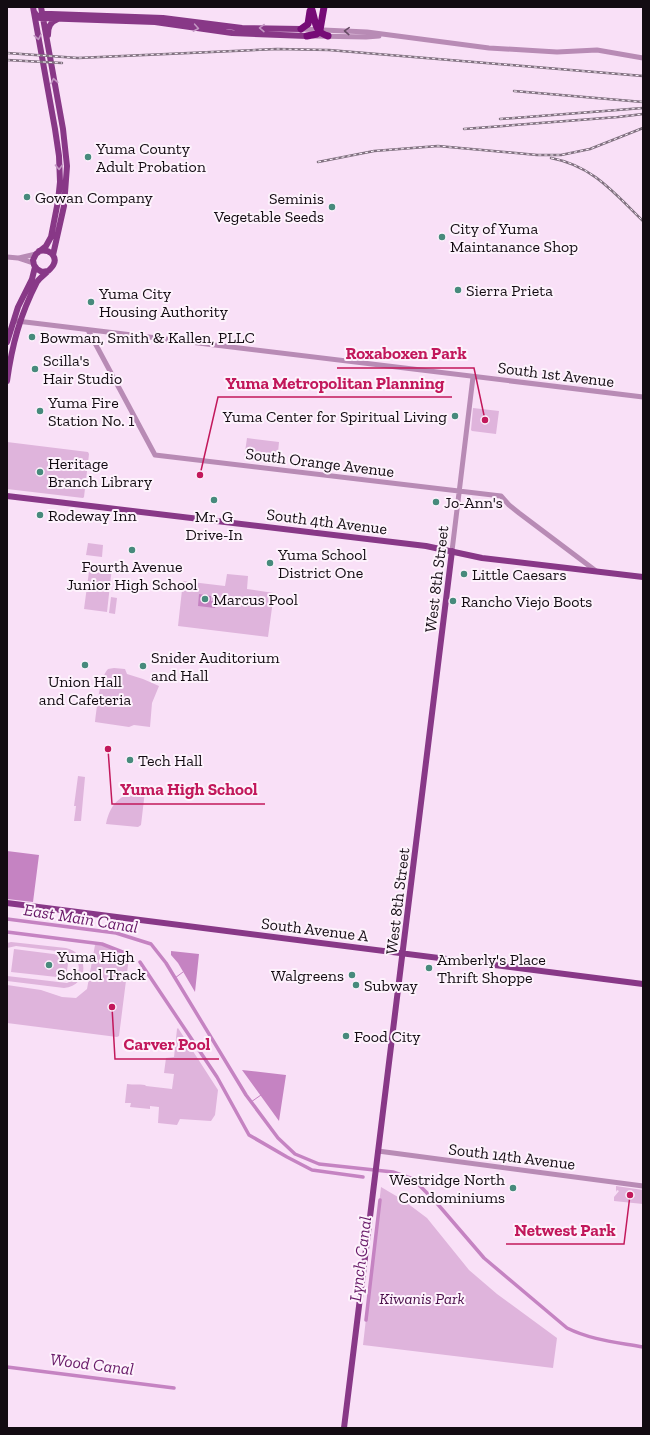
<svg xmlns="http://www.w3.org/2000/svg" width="650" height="1435" font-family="'Zilla Slab',serif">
<rect width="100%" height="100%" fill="#f9e0f7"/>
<path fill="#dfb4dc" d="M 473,408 L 499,411 L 496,434 L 472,431 L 471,430 Z
M 247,438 L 279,442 L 277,463 L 244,459 Z
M 7,442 L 88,452 L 89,454 L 84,497 L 83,498 L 7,489 Z
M 88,543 L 103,545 L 102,557 L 86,555 Z
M 90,564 L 112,567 L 107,612 L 84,609 Z
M 227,574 L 248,576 L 247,589 L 274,593 L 268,637 L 178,626 L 183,581 L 225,586 Z
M 111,597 L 117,598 L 115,614 L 109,613 Z
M 114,668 L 125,669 L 127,674 L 143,679 L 159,686 L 152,703 L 150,727 L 134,725 L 129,727 L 95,722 C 97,708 99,679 108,669 Z
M 78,776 L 85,777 L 81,821 L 74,821 L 76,806 L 74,806 Z
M 145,791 L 141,825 L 138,827 L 106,824 C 111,801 122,793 145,791 Z
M 11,942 L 66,948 C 90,953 89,986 64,988 L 7,981 L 7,976 L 67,983 L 75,979 L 79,969 L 78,962 L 72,955 L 65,952 L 16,946 L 7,948 L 7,943 Z
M 95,945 L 102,945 L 129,957 L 119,1036 L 117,1037 L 7,1023 L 7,985 L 41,990 L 62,997 L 76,998 L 87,989 Z
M 14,949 L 69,956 L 66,978 L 11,972 Z
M 178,1028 L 218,1090 L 215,1115 L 211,1121 L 180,1119 L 177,1125 L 158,1123 L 159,1107 L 150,1106 L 150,1109 L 130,1107 L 131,1103 L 125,1103 L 127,1084 C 134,1085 138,1084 145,1085 L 146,1086 L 172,1089 L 174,1074 L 164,1073 L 166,1058 L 174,1057 L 177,1029 Z
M 616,1186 L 643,1190 L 643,1204 L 614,1201 L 614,1197 L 619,1191 L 617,1190 L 616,1192 Z
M 381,1187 L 403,1200 L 427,1218 L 469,1270 L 497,1294 L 557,1338 L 553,1368 L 363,1345 Z"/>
<path fill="#c583c2" d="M 199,594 L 211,596 L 211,601 L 216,602 L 215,608 L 198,606 Z
M 7,851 L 39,855 L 33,902 L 7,899 Z
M 171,951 L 199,954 L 195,992 L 178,963 L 171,955 Z
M 242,1070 L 286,1075 L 279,1121 Z"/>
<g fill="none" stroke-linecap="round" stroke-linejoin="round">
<path stroke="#c583c2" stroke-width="1" d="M 175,978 L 183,972
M 251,1102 L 261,1095"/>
<path stroke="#c583c2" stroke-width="3.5" d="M 7,919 L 116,933 L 151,944 L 166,963 L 246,1095 L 278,1138 L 295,1154 L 319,1164 L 393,1172 L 413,1179 L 435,1201 L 484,1258 L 567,1328 C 591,1340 616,1342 643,1347
M 7,932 L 102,944 L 125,953
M 140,962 L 217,1077 L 249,1135 L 287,1157 L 312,1170 L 363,1177
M 366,1320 L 380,1200
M 7,1367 L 174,1388"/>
<path stroke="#b88bb5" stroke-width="5" d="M 301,29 L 367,32 L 489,48 L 557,52 L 597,50 L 643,58
M 313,36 L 366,37 L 379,36
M 7,257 L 18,258 L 33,263
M 19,258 L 36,254
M 17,321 L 643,397
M 88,330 L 155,455 L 501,496 L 509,505 L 519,513 L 596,571
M 452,551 L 473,377
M 378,1151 L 643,1186"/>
<path stroke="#883887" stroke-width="6" d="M 33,7 L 55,129 L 59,156 L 60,182 L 58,201 L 51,237 L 46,246 L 36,254 L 33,260 L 34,265 L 37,269 L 42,272 L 48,271
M 41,7 L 63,129 L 67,166 L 64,206 L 53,255
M 35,13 L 37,17 L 40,18 L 155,22 L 232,33 L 307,36
M 36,18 L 42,14 L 51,14 L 163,18 L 242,28 L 301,29
M 48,35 C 48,27 50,22 58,19
M 7,342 L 18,307 L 32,279 L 35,267
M 7,381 C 12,345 20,315 37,282 C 42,274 62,265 52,254 C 48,250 44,250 39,251
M 7,496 L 426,546 L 482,558 L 643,577
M 7,903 L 643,984
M 344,1428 L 452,551"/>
<path stroke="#760b76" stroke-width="7" d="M 311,7 C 316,19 313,32 328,36
M 301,29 L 308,24 L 310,11
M 307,36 L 317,34 L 320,30 L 324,7"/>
<defs>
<path id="rail" d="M 7,53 L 78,58 L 277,49 L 329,50 L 643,76
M 7,60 L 62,63
M 514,91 L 643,102
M 500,119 L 643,108
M 464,129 L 618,117 L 643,114
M 551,158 C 593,166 614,193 643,221
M 318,162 L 374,151 L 438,146 L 537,155 L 561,155 L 590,149 L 643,128"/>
</defs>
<use href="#rail" stroke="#817180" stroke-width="2.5"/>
<use href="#rail" stroke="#fdf2fc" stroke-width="1" stroke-dasharray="3" stroke-linecap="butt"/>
</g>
<defs><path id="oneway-chevron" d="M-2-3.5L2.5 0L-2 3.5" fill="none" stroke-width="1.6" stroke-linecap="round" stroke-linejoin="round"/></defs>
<g stroke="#c295c2">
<use href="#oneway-chevron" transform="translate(196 28) rotate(10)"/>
<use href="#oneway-chevron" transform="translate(262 28) rotate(-179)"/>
<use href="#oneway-chevron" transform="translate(38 37) rotate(80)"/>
<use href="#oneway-chevron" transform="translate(54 81) rotate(-101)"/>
<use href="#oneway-chevron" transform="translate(59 167) rotate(88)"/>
</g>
<use stroke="#664b64" href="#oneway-chevron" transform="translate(347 31) rotate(-177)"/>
<g fill="#478a7c" stroke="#fdf2fc" stroke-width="1.5">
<circle cx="88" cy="157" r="4"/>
<circle cx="27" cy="197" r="4"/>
<circle cx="332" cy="207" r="4"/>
<circle cx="442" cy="237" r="4"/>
<circle cx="458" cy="290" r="4"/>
<circle cx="91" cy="302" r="4"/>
<circle cx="32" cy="337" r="4"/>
<circle cx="35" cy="369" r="4"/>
<circle cx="40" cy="411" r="4"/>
<circle cx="455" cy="416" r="4"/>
<circle cx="40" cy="472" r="4"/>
<circle cx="214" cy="500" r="4"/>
<circle cx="436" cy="502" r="4"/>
<circle cx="40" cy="515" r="4"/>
<circle cx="132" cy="550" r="4"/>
<circle cx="270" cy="563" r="4"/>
<circle cx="464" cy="574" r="4"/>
<circle cx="205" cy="599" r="4"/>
<circle cx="453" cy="601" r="4"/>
<circle cx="85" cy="665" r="4"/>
<circle cx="143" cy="666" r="4"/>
<circle cx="130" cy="760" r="4"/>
<circle cx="49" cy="965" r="4"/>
<circle cx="429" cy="968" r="4"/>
<circle cx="352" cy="975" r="4"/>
<circle cx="356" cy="985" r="4"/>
<circle cx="346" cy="1036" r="4"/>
<circle cx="513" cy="1188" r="4"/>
</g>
<g text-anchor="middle" stroke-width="4" stroke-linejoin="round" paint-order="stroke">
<g font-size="16" fill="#130b12" stroke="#fdf2fc" text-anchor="start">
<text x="96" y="154">Yuma County<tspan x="96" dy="18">Adult Probation</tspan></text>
<text x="35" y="203">Gowan Company</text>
<text x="324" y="204" text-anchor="end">Seminis<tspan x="324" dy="18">Vegetable Seeds</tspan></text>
<text x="450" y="234">City of Yuma<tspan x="450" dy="18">Maintanance Shop</tspan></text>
<text x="466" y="296">Sierra Prieta</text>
<text x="99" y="299">Yuma City<tspan x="99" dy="18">Housing Authority</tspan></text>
<text x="40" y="343">Bowman, Smith &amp; Kallen, PLLC</text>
<text x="43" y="366">Scilla's<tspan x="43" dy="18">Hair Studio</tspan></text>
<text x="48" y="408">Yuma Fire<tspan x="48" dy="18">Station No. 1</tspan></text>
<text x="447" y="422" text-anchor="end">Yuma Center for Spiritual Living</text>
<text x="48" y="469">Heritage<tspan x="48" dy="18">Branch Library</tspan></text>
<text x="444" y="508">Jo-Ann's</text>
<text x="48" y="521">Rodeway Inn</text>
<text x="214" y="522" text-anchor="middle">Mr. G<tspan x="214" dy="18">Drive-In</tspan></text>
<text x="278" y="560">Yuma School<tspan x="278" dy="18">District One</tspan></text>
<text x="132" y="572" text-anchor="middle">Fourth Avenue<tspan x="132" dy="18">Junior High School</tspan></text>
<text x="472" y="580">Little Caesars</text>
<text x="213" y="605">Marcus Pool</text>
<text x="461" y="607">Rancho Viejo Boots</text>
<text x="151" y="663">Snider Auditorium<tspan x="151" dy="18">and Hall</tspan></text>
<text x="85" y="687" text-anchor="middle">Union Hall<tspan x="85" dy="18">and Cafeteria</tspan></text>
<text x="138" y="766">Tech Hall</text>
<text x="57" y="962">Yuma High<tspan x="57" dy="18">School Track</tspan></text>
<text x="437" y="965">Amberly's Place<tspan x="437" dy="18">Thrift Shoppe</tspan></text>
<text x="344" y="981" text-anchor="end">Walgreens</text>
<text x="364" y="991">Subway</text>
<text x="354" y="1042">Food City</text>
<text x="505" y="1185" text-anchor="end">Westridge North<tspan x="505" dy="18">Condominiums</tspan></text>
</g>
<g font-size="16" fill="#130b12" stroke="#fdf2fc">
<text transform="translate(556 374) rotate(7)" y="6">South 1st Avenue</text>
<text transform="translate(320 462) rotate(7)" y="6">South Orange Avenue</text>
<text transform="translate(327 521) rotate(7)" y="6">South 4th Avenue</text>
<text transform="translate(436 579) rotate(-83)" y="6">West 8th Street</text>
<text transform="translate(397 901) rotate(-83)" y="6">West 8th Street</text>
<text transform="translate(315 929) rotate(7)" y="6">South Avenue A</text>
<text transform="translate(512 1156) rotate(7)" y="6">South 14th Avenue</text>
</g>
<g font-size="16" font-style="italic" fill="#490d49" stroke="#fdf2fc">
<text x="422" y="1304">Kiwanis Park</text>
</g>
<g font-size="17" font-style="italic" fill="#671867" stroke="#fdf2fc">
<text transform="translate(81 918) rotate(9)" y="6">East Main Canal</text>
<text transform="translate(360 1259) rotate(-83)" y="6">Lynch Canal</text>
<text transform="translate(92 1364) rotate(7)" y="6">Wood Canal</text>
</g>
</g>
<path fill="none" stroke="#c2185b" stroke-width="1.5" d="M485 420L474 368H337M200 475L218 397H452M108 749L112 804H265M112 1007L115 1059H219M630 1195L624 1244H506"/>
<g fill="#c2185b" stroke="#fdf2fc" stroke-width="1.5">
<circle cx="485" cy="420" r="4"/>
<circle cx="200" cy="475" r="4"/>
<circle cx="108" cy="749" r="4"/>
<circle cx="112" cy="1007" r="4"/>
<circle cx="630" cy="1195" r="4"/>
</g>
<g font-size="17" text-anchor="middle" font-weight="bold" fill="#c2185b" stroke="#fdf2fc" stroke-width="4" stroke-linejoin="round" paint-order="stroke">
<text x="406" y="359">Roxaboxen Park</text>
<text x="335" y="389">Yuma Metropolitan Planning</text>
<text x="189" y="795">Yuma High School</text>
<text x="167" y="1050">Carver Pool</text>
<text x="565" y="1236">Netwest Park</text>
</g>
<rect width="650" height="1435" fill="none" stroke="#130b12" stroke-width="16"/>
</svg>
